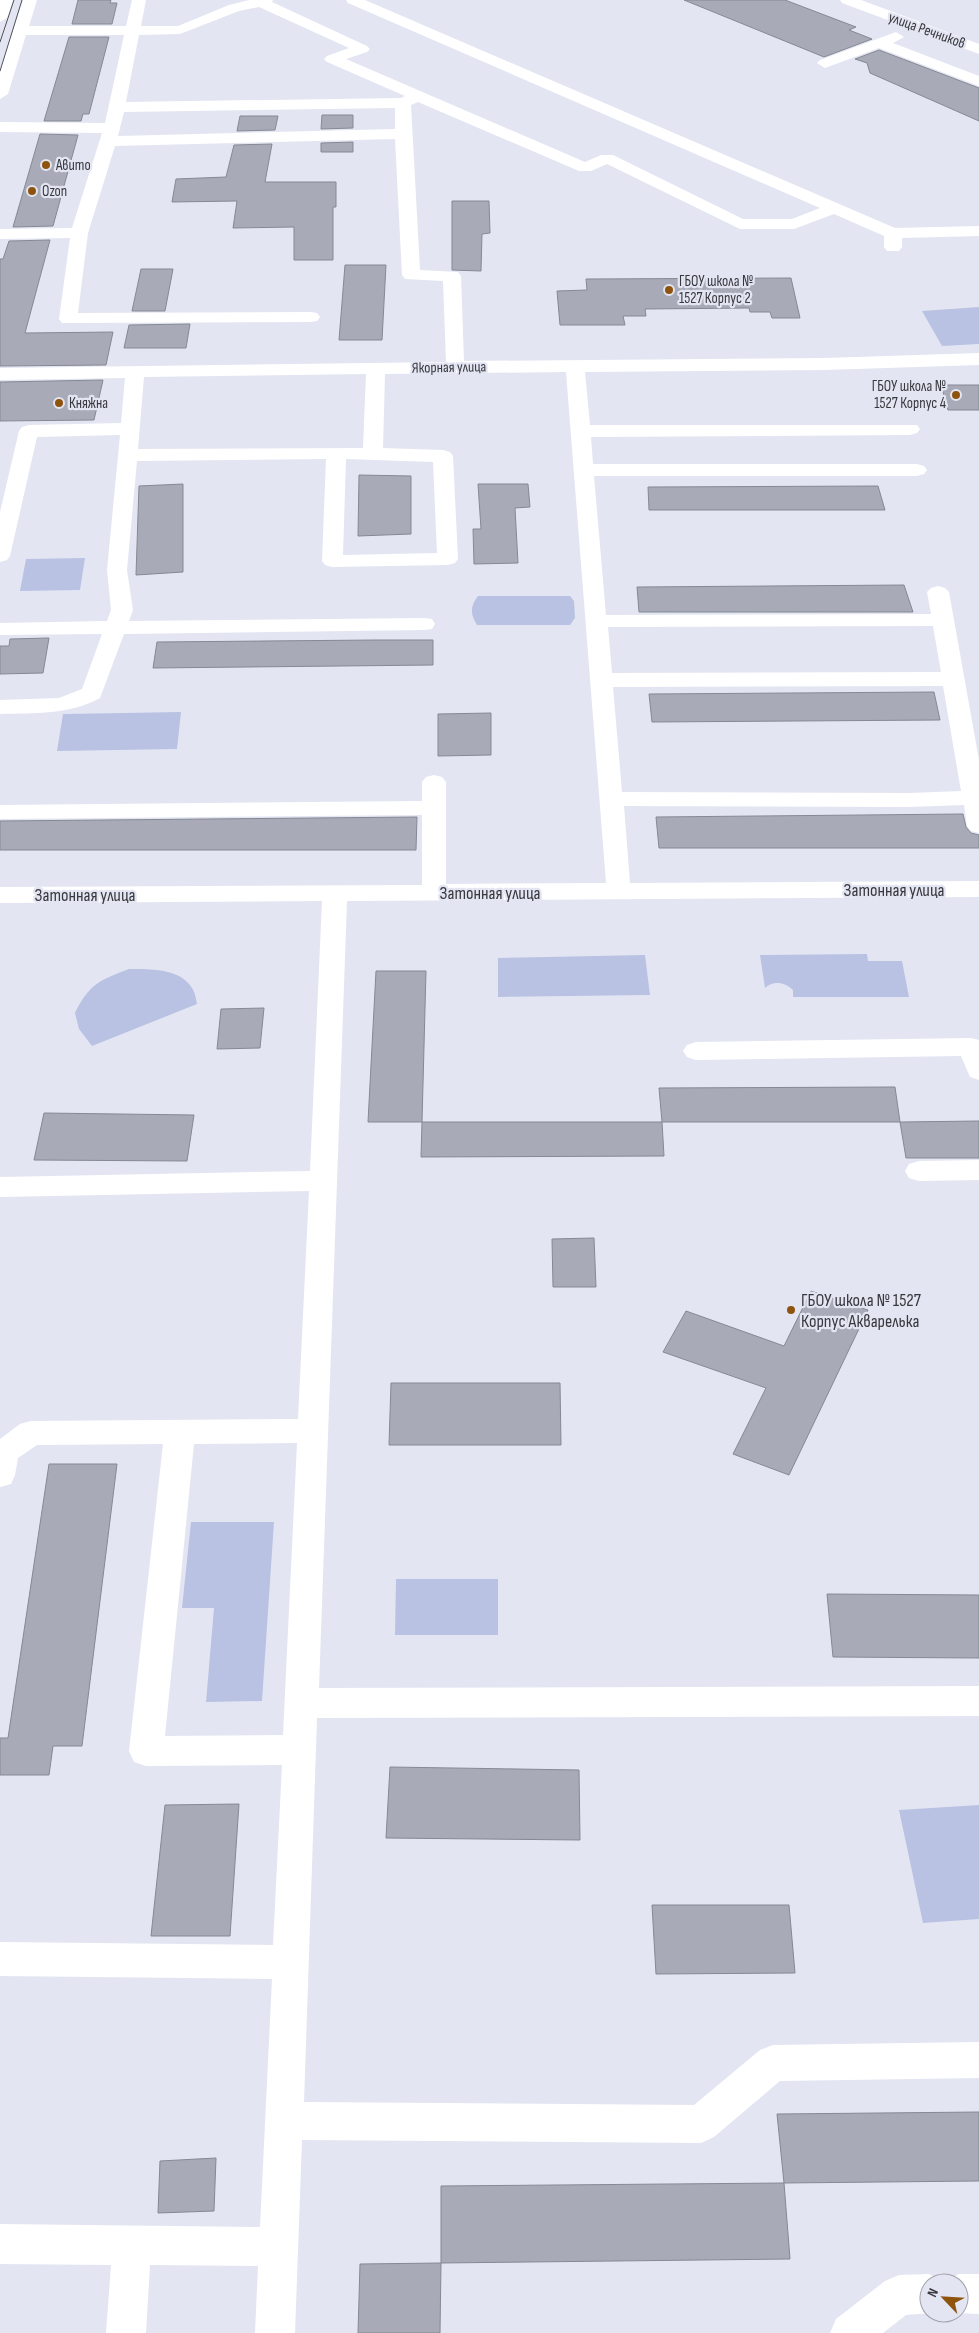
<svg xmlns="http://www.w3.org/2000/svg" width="979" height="2333" font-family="'Sofia Sans Condensed',sans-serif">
<rect width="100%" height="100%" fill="#e3e6f2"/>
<path fill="#b9c2e2" d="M 979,307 L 979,344 L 942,346 L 922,311 Z
M 85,558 L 80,590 L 20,591 L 26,559 Z
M 478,596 L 570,596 L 574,601 L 575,618 L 570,625 L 477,625 C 470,614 470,606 478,596 Z
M 181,712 L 177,749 L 57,751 L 63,714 Z
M 867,954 L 868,961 L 902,961 L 909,997 L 793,997 L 793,990 C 785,982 773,980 765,988 L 760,955 Z
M 645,955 L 650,995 L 498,997 L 498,958 Z
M 129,969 C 149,969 180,968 192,988 C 195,992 196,999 197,1004 L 92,1046 L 79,1029 L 75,1013 C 89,984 100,980 129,969 Z
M 191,1522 L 274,1522 L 262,1701 L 206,1702 L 214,1608 L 182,1608 Z
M 396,1579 L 498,1579 L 498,1635 L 395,1635 Z
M 979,1805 L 979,1919 L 923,1923 L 899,1810 Z"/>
<path fill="#a8abb7" stroke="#858994" d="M 78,0 L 111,0 L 110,3 L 117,3 L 112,24 L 72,24 Z
M 684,0 L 785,0 L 856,27 L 849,30 L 872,39 L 824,57 Z
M 69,37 L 109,37 L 89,114 L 83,114 L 81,121 L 44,121 Z
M 879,50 L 979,88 L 979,121 L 870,73 L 867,63 L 855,59 Z
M 322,115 L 353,115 L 353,128 L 321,129 Z
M 240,116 L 278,116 L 275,130 L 237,131 Z
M 40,134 L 78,135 L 53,226 L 13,227 Z
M 353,142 L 353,152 L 321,152 L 321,143 Z
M 272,144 L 265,182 L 336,182 L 336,207 L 333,207 L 333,260 L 294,260 L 294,227 L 233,228 L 237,201 L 172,202 L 176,179 L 226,177 L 234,145 Z
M 452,201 L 489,201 L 490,233 L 482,234 L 481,271 L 452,270 Z
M 50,240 L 25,333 L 113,332 L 106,365 L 0,366 L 0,259 L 3,259 L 9,241 Z
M 345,265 L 386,265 L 382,340 L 339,340 Z
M 141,269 L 173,269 L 165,311 L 132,311 Z
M 791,278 L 800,318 L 772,318 L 770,312 L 750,312 L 749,308 L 645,309 L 646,316 L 623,316 L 625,325 L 560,325 L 557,291 L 587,290 L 586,279 Z
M 190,324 L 186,348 L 124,348 L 129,325 Z
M 103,380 L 94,420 L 0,421 L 0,382 Z
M 941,385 L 979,385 L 979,410 L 948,410 Z
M 359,475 L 411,476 L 411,534 L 358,536 Z
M 183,484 L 183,572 L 136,575 L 139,486 Z
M 478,484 L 528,484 L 530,507 L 515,508 L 518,563 L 474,564 L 473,529 L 481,529 Z
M 878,486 L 885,510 L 649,510 L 648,487 Z
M 904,585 L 913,612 L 639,612 L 637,587 Z
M 49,638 L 43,673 L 0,674 L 0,646 L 9,646 L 10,639 Z
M 375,640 L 433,640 L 433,665 L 153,668 L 157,642 Z
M 934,692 L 940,720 L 652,722 L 649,694 Z
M 491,713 L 491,755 L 438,756 L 438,714 Z
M 963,814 L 966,827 L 971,833 L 979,835 L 979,848 L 659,848 L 656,817 Z
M 417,817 L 416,850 L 0,850 L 0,821 Z
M 376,971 L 426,971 L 422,1122 L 368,1122 Z
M 264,1008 L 260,1048 L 217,1049 L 221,1009 Z
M 895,1087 L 900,1122 L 662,1122 L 659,1088 Z
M 44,1113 L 194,1115 L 187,1161 L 34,1160 Z
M 979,1121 L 979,1158 L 906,1158 L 900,1122 Z
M 422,1122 L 662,1122 L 664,1156 L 421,1157 Z
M 594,1238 L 596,1287 L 553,1287 L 552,1239 Z
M 811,1291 L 868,1310 L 789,1475 L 733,1454 L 766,1388 L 663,1352 L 686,1311 L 784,1346 Z
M 391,1383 L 560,1383 L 561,1445 L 389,1445 Z
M 49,1464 L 117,1464 L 82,1746 L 53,1746 L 49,1775 L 0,1775 L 0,1738 L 8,1738 Z
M 827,1594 L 979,1595 L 979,1658 L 833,1657 Z
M 390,1767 L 579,1770 L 580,1840 L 386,1838 Z
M 239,1804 L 230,1936 L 151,1936 L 165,1805 Z
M 652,1905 L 789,1905 L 795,1973 L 656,1974 Z
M 979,2112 L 979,2181 L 784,2183 L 777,2114 Z
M 216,2158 L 214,2211 L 158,2213 L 160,2161 Z
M 784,2183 L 790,2259 L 441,2263 L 441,2186 Z
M 441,2263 L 440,2333 L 358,2333 L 360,2264 Z"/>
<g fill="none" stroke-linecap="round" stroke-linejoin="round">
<path fill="#fff" fill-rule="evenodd" d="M 0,0 L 13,0 L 7,18 L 0,22 Z
M 23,0 L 37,0 L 29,26 L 126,26 L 132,0 L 146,0 L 141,26 L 178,26 L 229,5 L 249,0 L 273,0 L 272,2 L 367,46 L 370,49 L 367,52 L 346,59 L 585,162 L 601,155 L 613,155 L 743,219 L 792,219 L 820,208 L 348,3 L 346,0 L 365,0 L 895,228 L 979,226 L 979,236 L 902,238 L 902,247 L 899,251 L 887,251 L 884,247 L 884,236 L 834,214 L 794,229 L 740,229 L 607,164 L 591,171 L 579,171 L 418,102 L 411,105 L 420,270 L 458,272 L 461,276 L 464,361 L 825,358 L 979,353 L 979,365 L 825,370 L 585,372 L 590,425 L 917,425 L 920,429 L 917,433 L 910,435 L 591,437 L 593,464 L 917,464 L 924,466 L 927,470 L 924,474 L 917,476 L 594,476 L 606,615 L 931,614 L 927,592 L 931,588 L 938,586 L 945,588 L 949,592 L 979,760 L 979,833 L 971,831 L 967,826 L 964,805 L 909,807 L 624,806 L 630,883 L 979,881 L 979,897 L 347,901 L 319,1688 L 979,1686 L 979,1716 L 317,1718 L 304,2102 L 694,2105 L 760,2050 L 773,2045 L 979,2042 L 979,2078 L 780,2081 L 714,2137 L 701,2143 L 302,2140 L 295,2333 L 255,2333 L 258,2266 L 150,2265 L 146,2333 L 106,2333 L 111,2265 L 0,2264 L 0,2224 L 260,2227 L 272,1979 L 0,1976 L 0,1942 L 273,1945 L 282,1765 L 146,1766 L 134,1762 L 129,1751 L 163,1444 L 37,1445 L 18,1458 L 15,1475 L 11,1484 L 0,1487 L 0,1439 L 20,1424 L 31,1421 L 298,1419 L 309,1191 L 0,1197 L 0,1177 L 310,1171 L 322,901 L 0,903 L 0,887 L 422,885 L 422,815 L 0,819 L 0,805 L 422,801 L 422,782 L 426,777 L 434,775 L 442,777 L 446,782 L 446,884 L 606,883 L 566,372 L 385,374 L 383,448 L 443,450 L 450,452 L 453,456 L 458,559 L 455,563 L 448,565 L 332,567 L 325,565 L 322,561 L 326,459 L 137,461 L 127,570 L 133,610 L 129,621 L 424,618 L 432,619 L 435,624 L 432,629 L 424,630 L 124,634 L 100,698 C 69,715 35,713 0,714 L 0,700 L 59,698 L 82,689 L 102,634 L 0,635 L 0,623 L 107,621 L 111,610 L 107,570 L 120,435 L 37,437 L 10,556 L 7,560 L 0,562 L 0,512 L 19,431 L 22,427 L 29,425 L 121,423 L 125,378 L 0,380 L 0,368 L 446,362 L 443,281 L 405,279 L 402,275 L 395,139 L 115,146 L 88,233 L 78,313 L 311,312 L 317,313 L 320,317 L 317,321 L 311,322 L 62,323 L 59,319 L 70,238 L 0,239 L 0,229 L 72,228 L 102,133 L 0,132 L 0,122 L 105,123 L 124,35 L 26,35 L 8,94 L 0,99 L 0,70 ZM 259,7 L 349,48 L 327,56 L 324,59 L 327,62 L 405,96 L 401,98 L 126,102 L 139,35 L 180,34 L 239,11 ZM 395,108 L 395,129 L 118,136 L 124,112 ZM 366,374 L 363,448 L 138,449 L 144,377 ZM 346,459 L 433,462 L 437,553 L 343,555 ZM 933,626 L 941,672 L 612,673 L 608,627 ZM 943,686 L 961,791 L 909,793 L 622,792 L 613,687 ZM 297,1443 L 283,1735 L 165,1736 L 194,1444 Z
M 840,0 L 861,0 L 979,44 L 979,54 L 842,3 Z
M 896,32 L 904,37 L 893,43 L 979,76 L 979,86 L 879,48 L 825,68 L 817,63 L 820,60 Z
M 971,1038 L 979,1040 L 979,1080 L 970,1077 L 961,1056 L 696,1060 L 687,1057 L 683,1051 L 687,1045 L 696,1042 Z
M 979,1160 L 979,1180 L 919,1181 L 909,1178 L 905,1171 L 909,1164 L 919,1161 Z
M 929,2274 L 944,2282 L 959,2274 L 979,2274 L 979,2314 L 957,2313 L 959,2313 L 959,2283 L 929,2283 L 929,2313 L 931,2313 L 906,2315 L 883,2333 L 830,2333 L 836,2319 L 885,2281 L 899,2275 Z"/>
<path stroke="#505258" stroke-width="1" d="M 0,42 L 14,0
M 0,71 L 22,0"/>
</g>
<g fill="#8e540e" stroke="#e3e6f2" stroke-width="2">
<circle cx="46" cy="165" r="5"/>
<circle cx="32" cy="191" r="5"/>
<circle cx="669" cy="290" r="5"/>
<circle cx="956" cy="395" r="5"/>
<circle cx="59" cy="403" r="5"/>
<circle cx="791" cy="1310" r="5"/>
</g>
<g text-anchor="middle" stroke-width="4.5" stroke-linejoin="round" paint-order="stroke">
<g font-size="15" fill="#38393e" stroke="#e3e6f2">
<text transform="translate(927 30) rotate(20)" y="5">улица Речников</text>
<text transform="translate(449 367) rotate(-1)" y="5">Якорная улица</text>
</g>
<g font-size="15" fill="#38393e" stroke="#e3e6f2" text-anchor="start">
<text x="56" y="170">Авито</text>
<text x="42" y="196">Ozon</text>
<text x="679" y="286">ГБОУ школа №<tspan x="679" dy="17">1527 Корпус 2</tspan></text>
<text x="946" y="391" text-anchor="end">ГБОУ школа №<tspan x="946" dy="17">1527 Корпус 4</tspan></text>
<text x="69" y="408">Княжна</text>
</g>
<g font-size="18" fill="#38393e" stroke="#e3e6f2">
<text x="894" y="896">Затонная улица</text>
<text x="490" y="899">Затонная улица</text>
<text x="85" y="901">Затонная улица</text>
</g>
<g font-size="18" fill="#38393e" stroke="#e3e6f2" text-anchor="start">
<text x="801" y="1306">ГБОУ школа № 1527<tspan x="801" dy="21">Корпус Акварелька</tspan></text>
</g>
</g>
<g transform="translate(944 2298) rotate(295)"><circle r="24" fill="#e3e6f2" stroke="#9fa1aa"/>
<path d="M0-4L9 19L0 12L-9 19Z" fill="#8e540e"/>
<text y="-8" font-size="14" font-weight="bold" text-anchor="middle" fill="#38393e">N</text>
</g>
</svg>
